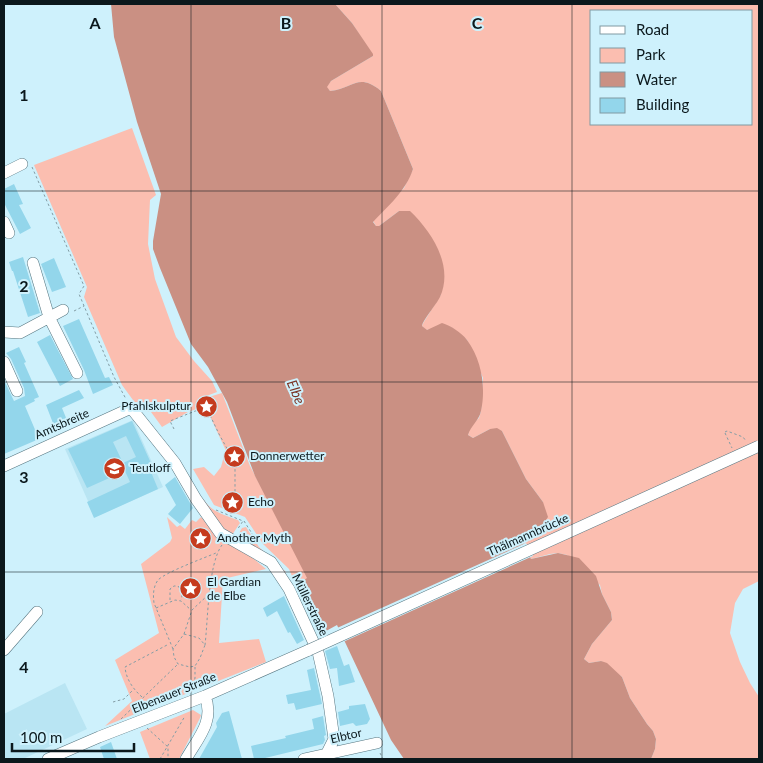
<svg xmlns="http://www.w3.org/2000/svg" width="763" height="763" font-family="Lato,sans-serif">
<rect width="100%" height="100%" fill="#cef1fc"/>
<path fill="#b9e5f3" d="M 133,420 L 163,487 L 95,517 L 65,449 Z
M 65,683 L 87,729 L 23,759 L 4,759 L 4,714 Z"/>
<path fill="#fbbeb0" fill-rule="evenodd" d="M 335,4 L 759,4 L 759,581 L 743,589 L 735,603 L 730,633 L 740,662 L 750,683 L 759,697 L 759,759 L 651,759 L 655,749 L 656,739 L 653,731 L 647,724 L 630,698 L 622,677 L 601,661 L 589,663 L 584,659 L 592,644 L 612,620 L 611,612 L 602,594 L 600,585 L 567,555 L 558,553 L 550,554 L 531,559 L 523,542 L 543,502 L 526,479 L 502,431 L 490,429 L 473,438 L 468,435 L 470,426 L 479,418 L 481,411 L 483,378 L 467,340 L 451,327 L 426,330 L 422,326 C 423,322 437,302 441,294 L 399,211 L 379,226 L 376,226 L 373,221 L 404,188 L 413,169 L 381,91 C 358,72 353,89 330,91 L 326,87 L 331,81 L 373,56 L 352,23 ZM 592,11 L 752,11 L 752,124 L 592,124 Z
M 132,128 L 156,195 L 150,200 L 148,244 L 155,279 L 176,337 L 194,361 L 212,381 L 217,392 L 201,398 L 202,407 L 188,412 L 162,427 L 151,412 L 141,411 L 122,385 L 84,297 L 87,287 L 34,165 Z
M 222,393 L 250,466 L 311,580 L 296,586 L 289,569 L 263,544 L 245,517 L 214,505 L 193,469 L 204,467 L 214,476 L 221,467 L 224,456 L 227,453 L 202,399 Z
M 204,500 C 212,512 224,515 238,520 L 240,523 L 232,535 L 222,527 L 202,502 Z
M 167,517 L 177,527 L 180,525 L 185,529 L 192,520 L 196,522 L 201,517 L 221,539 L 249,555 L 266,569 L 223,579 L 219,643 L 259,639 L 266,662 L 105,726 L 132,701 L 115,660 L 159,633 L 141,564 L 170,542 L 172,538 Z
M 246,527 L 259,547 L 285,571 L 290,586 L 236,538 L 242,528 Z
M 193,710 L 201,715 L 200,718 L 179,759 L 150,759 L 140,732 Z"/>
<path fill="#ca9083" d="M 111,4 L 335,4 L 352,23 L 373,54 L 373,56 L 331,81 L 327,87 L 330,91 C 353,89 358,72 381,91 L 413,169 C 406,191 388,206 373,222 L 376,226 L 379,226 L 399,211 L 410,211 C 432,232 454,266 440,297 C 436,305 423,320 422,326 L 427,330 L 442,323 C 451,326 461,332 467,340 C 482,360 486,388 481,411 C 479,421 471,425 468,435 L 473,438 L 490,429 L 497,428 L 502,431 L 526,479 L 543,502 L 548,517 L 544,523 L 523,542 L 531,559 L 558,553 L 579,558 L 596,576 L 602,594 L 611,612 L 612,620 L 592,644 L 584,659 L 589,663 L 601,661 L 607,663 L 622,677 L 630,698 L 647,724 L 653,731 L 656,739 L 655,749 L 651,759 L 404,759 L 391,740 L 337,625 L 326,631 L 301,582 L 307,578 L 255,476 L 227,402 L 208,367 L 191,344 L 160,268 L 153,249 L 153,241 L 161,194 L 137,122 L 114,37 Z"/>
<path fill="#cef1fc" d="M 526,543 L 533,556 L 343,642 L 337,628 Z"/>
<path fill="#93d6eb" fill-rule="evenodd" d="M 14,184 L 23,204 L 19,205 L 31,228 L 20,234 L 4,203 L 4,189 Z
M 23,257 L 40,313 L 28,317 L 13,271 L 12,271 L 9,262 Z
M 54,258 L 66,287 L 52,292 L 41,264 Z
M 79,319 L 105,378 L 109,377 L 113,385 L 93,394 L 84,370 L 63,326 Z
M 50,335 L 73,379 L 60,386 L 37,342 Z
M 19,347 L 26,362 L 24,363 L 39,397 L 34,399 L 35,401 L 25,406 L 39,439 L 4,454 L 4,380 L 14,401 L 25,396 L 24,388 L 11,359 L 6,353 Z
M 79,390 L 84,398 L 62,408 L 69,425 L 56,431 L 46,405 Z
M 132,421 L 154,470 L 151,472 L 158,489 L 94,518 L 87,502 L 130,482 L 125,471 L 87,488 L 68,449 ZM 126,436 L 136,457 L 123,463 L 113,442 Z
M 175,477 L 193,508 L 180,524 L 168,514 L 176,505 L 165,485 Z
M 284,596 L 304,640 L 297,644 L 290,632 L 288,633 L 277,611 L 267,617 L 263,608 Z
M 337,646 L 344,666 L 349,664 L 355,682 L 339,686 L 337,668 L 330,669 L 325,651 Z
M 314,668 L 322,704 L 296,710 L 294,703 L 288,704 L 286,695 L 311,690 L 307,670 Z
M 365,704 L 370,719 L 367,724 L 356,726 L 353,723 L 340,726 L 338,712 L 349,709 L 349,706 Z
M 229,711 L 242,759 L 199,759 L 217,727 L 216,723 L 222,713 Z
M 323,716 L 326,735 L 324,736 L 325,740 L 323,744 L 261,759 L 254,759 L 251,746 L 286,738 L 285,736 L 314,729 L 312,719 Z
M 111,742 L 117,759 L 104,759 L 100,747 Z"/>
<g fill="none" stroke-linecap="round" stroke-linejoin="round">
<defs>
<path id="minor" d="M 4,173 L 22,164
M 4,222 L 9,233
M 33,263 L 49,317 L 77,373
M 4,332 L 20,333 L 63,310
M 4,362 L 17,391
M 4,466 L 131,408 L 175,463 L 196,499 L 220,533 L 271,562 L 289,589 L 318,652 L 328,696 L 334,739 L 324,759
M 4,650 L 37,612
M 48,759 L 99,737 L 205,696 L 309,650
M 186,759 C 198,738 215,721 205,696
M 304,759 L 377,743"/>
</defs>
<use href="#minor" stroke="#567680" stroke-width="12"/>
<path stroke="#839da5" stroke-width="1" stroke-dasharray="2.5 2.5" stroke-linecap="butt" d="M 32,167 L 84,286 L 79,294 L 114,377 L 126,399
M 74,311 L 84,306
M 174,429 L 170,421 L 203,408 L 208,411 L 219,434 L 235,463 L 235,502 L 231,514
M 725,432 L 727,431 L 743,437 L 746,441
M 725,433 L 732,448
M 229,451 L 237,455 L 236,462
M 216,510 L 243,521 L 237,530
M 244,521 L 258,543
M 299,587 L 301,586 L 316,613 L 324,631 L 320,633
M 170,600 L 170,589 L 174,586 L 178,586 C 182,591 183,594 181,600
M 156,608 L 175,600 L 181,601 L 191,610
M 184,634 L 199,638 L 205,645 L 200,658 L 195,666 L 190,667 L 178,664 L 174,657 L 173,649 Z
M 184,634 L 192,610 L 208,595
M 205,645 C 208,620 208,564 222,545
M 173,649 L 154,603 C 153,595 153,587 158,580 C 166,572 204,558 216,553
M 192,689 L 195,678 L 195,667
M 142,697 C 133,689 126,679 125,667 L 169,644
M 113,702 L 124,699 L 133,690
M 121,719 L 177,665
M 147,728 L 168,747 L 168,759
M 380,753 L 383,759
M 160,759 L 185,716"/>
<use href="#minor" stroke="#fff" stroke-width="11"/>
<defs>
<path id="minor-bridge" d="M 309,650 L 759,446"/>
</defs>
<use href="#minor-bridge" stroke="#567680" stroke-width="12" stroke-linecap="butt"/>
<use href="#minor-bridge" stroke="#fff" stroke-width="11"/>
</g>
<path fill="none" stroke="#0b181c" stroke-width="1" stroke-opacity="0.55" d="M 191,4 L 191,759M 382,4 L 382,759M 572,4 L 572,759M 4,191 L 759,191M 4,382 L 759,382M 4,572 L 759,572"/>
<defs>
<symbol id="sight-disc" viewBox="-11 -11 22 22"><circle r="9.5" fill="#c53b1e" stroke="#cef1fc"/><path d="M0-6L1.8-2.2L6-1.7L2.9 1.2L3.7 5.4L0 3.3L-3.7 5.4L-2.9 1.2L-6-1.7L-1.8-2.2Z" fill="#fff"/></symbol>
<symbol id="school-disc" viewBox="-11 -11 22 22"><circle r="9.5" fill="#c53b1e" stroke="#cef1fc"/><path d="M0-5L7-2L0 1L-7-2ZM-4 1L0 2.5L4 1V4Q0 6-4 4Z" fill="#fff"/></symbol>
</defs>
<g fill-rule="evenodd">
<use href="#sight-disc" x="194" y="394" width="25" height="25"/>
<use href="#sight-disc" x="222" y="444" width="25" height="25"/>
<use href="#school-disc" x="102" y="456" width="25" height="25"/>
<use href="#sight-disc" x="220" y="490" width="25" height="25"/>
<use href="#sight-disc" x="188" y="526" width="25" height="25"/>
<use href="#sight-disc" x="178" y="576" width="25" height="25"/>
</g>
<g text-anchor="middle" stroke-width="4" stroke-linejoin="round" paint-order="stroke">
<g font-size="12" fill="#0b181c" stroke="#cef1fc" text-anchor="start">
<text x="191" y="410" text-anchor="end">Pfahlskulptur</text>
<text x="250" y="460">Donnerwetter</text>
<text x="130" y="472">Teutloff</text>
<text x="248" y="506">Echo</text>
<text x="217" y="542">Another Myth</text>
<text x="207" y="586">El Gardian<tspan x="207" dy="14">de Elbe</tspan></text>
</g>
<g font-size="12" fill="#0b181c" stroke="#cef1fc">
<text transform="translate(62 424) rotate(-24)" y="4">Amtsbreite</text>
<text transform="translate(528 535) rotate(-24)" y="4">Thälmannbrücke</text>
<text transform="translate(310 605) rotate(64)" y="4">Müllerstraße</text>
<text transform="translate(174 693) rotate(-22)" y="4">Elbenauer Straße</text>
<text transform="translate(346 736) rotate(-13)" y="4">Elbtor</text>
</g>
<g font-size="14" font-style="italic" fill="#7a3324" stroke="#cef1fc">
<text transform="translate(296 392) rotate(67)" y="5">Elbe</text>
</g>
</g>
<g font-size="16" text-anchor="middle" font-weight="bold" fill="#0b181c" stroke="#cef1fc" stroke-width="4" stroke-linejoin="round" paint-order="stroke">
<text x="95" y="29">A</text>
<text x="286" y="29">B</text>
<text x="477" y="29">C</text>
<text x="24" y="101">1</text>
<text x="24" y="292">2</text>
<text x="24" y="483">3</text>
<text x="24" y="673">4</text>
</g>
<rect width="763" height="763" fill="none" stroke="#0b181c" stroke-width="10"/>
<rect x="590" y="10" width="162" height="115" fill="#cef1fc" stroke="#809aa2"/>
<rect x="600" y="26" width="25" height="8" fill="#ffffff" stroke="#809aa2"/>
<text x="636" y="35" font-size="15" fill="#0b181c">Road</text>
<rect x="600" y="48" width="25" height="15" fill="#fbbeb0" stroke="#809aa2"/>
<text x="636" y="60" font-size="15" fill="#0b181c">Park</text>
<rect x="600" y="72" width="25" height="15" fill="#ca9083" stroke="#809aa2"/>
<text x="636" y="85" font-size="15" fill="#0b181c">Water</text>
<rect x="600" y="98" width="25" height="15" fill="#93d6eb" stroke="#809aa2"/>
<text x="636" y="110" font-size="15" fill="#0b181c">Building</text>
<path d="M12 743v8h122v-8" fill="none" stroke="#0b181c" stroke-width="2.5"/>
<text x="20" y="743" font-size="15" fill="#0b181c" stroke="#cef1fc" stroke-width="4" paint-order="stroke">100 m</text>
</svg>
